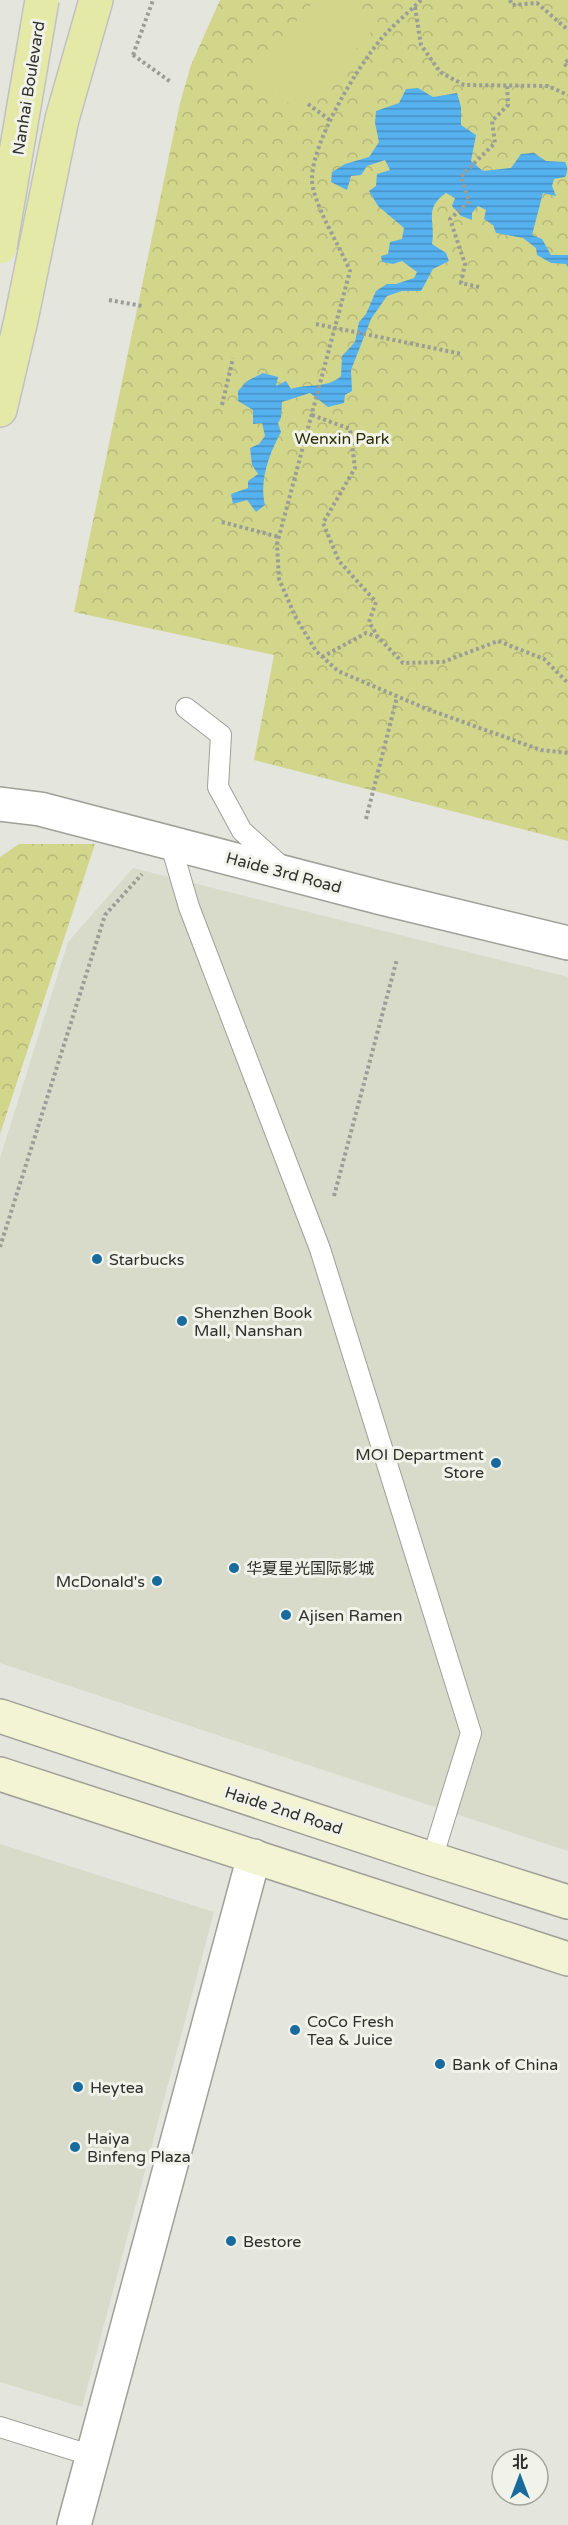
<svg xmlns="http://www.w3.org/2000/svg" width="568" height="2525" font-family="'Varela Round','Noto Sans SC',sans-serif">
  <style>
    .built { fill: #d8daca }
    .forest { fill: url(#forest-crowns) }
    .pitch { fill: #d2d68b }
    .water { fill: url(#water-rules) }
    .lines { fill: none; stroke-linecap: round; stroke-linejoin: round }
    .lane-casing { stroke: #9fa098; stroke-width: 22 }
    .street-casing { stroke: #9fa098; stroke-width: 36 }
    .secondary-casing { stroke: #9fa098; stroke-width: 36 }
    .primary-casing { stroke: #c1c1c0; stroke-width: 36 }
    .path { stroke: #9c9d96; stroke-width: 4; stroke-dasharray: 3 3; stroke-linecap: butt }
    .lane { stroke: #fff; stroke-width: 20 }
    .street { stroke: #fff; stroke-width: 33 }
    .secondary { stroke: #f2f4d3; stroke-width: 33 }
    .primary { stroke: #e5e9a7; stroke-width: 33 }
    .primary-bridge-casing { stroke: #c1c1c0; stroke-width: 36; stroke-linecap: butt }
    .path-bridge { stroke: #9c9d96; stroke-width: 4; stroke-dasharray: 3 3; stroke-linecap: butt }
    .primary-bridge { stroke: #e5e9a7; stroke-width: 33 }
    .poi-dot { fill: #186b9c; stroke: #f1f2e9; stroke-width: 2 }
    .labels { text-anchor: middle; stroke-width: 6; stroke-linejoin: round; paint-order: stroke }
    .street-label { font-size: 16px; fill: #2f2f2c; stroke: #f1f2e9 }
    .park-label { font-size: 16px; fill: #2d2f02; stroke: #f1f2e9 }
    .poi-label { font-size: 16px; fill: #2f2f2c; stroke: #f1f2e9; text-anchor: start }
  </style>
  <defs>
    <pattern id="forest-crowns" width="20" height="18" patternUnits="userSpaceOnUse" patternTransform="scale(1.5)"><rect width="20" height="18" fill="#d2d68b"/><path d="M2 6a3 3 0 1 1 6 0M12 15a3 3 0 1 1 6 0" fill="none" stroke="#b5b878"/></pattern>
    <pattern id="water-rules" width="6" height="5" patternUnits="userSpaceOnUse" patternTransform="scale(1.5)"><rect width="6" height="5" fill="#56b1ef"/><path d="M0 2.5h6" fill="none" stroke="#4890c2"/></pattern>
  </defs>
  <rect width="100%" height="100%" fill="#e4e5dc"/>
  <!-- built -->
  <path class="built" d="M133,868L568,977V1851L0,1663V1158L68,942Z
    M0,1844L214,1912L82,2407L0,2382Z"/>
  <!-- forest -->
  <path class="forest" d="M220,0H568V841L254,760L274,655L74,612L180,103L191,65Z
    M19,844H95L0,1134V857Z"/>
  <!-- pitch -->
  <path class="pitch" d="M315,0H353L379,23L300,113L252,72Z"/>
  <!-- water -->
  <path class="water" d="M418,88L433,97L457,93L461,107V125L476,135L471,161L483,171L511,168L521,154L534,153L546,161L565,162C568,167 568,172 565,177L554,179L552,186L556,196L543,193L532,235L542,239L551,255H568V267L566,264L551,263L537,255L536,248L523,238L496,233L493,225L484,219L486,210L478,206L472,213V220L461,216L452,206L455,198L446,193C423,209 436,221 432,244L446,253L449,261L433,269L421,291H402L387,296L371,319L351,370L352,391L345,395L344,403L328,407L310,393L282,402L281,418L278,423L281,432C269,454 259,481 265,505L256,512L247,500L233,504L231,494L248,488V481L258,474L252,465L250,448L259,444L265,436L262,423L253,424V410L238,401V391L247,381L263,373L278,377L276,386L286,381L291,389C309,383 327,389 341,376L342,356L355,342L359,322L366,314L376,291L387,284H396L414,278L417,272L402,261L393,264L382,262L381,256L388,254L390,242L402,239L404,228L378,206L369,191L376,186L377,174L390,170L385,160L367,166L361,175L351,176L347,190L331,182L332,172L345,164L369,157L379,142L375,123L376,111L399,103L406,89Z"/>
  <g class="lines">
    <!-- lane casing -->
    <g class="lane-casing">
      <path id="lane" d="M186,708L221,735L218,787L242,831L282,867
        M170,842L189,907L320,1249L471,1733L432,1859
        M0,2427L93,2456"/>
    </g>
    <!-- street casing -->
    <g class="street-casing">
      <path id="street" d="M0,804L40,809L382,898L568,943
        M74,2525L254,1856"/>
    </g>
    <!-- secondary casing -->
    <g class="secondary-casing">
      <path id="secondary" d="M0,1716L432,1859L568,1902
        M0,1774L568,1959"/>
    </g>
    <!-- primary casing -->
    <g class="primary-casing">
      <path id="primary" d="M0,410L21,320L62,119L96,0"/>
    </g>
    <!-- path -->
    <path class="path" d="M421,0C408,13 393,25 381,39C357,68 313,140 312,178C311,201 341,248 350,271L277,544L279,579L296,618L316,651L338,671L427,709L541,750L568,753
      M510,0L512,5L537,3L568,30
      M415,7L421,45L440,72L464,85L548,86L568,95
      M133,55L172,83
      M568,60L564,64L568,67
      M308,104L331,121
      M479,287L461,283L465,264L450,219L469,202L461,176L495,143L492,121L508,105L507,84
      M109,300L142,306
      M316,324L462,354
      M222,405L233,358
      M312,415L350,429L355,468L323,523L339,561L376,602L369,622L378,637L403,663L443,662L498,641L544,659L568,683
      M222,522L279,537
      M322,657L366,633L378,637
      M366,819L397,697
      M334,1196L397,959
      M0,1247L105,915L142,874"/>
    <!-- lane -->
    <use href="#lane" class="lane"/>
    <!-- street -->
    <use href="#street" class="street"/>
    <!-- secondary -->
    <use href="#secondary" class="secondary"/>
    <!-- primary -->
    <use href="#primary" class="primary"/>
    <!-- primary-bridge casing -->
    <g class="primary-bridge-casing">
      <path id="primary-bridge" d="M0,247L42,0"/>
    </g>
    <!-- path-bridge -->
    <path class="path-bridge" d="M133,55L153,0"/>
    <!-- primary-bridge -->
    <use href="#primary-bridge" class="primary-bridge"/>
  </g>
  <!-- markers -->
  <g class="poi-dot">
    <circle cx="97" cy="1259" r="6"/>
    <circle cx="182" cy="1321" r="6"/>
    <circle cx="496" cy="1463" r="6"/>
    <circle cx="234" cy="1568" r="6"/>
    <circle cx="157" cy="1581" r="6"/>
    <circle cx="286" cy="1615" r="6"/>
    <circle cx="295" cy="2030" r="6"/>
    <circle cx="440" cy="2064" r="6"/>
    <circle cx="78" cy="2087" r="6"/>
    <circle cx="75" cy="2147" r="6"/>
    <circle cx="231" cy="2241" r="6"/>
  </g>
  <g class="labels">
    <!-- street labels -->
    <g class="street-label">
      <text transform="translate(28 88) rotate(-81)" y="6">Nanhai Boulevard</text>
      <text transform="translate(284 872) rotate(15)" y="6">Haide 3rd Road</text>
      <text transform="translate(284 1810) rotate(18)" y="6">Haide 2nd Road</text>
    </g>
    <!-- park labels -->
    <g class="park-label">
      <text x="342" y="444">Wenxin Park</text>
    </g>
    <!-- poi labels -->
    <g class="poi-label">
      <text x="109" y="1265">Starbucks</text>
      <text x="194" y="1318">Shenzhen Book<tspan x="194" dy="18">Mall, Nanshan</tspan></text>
      <text x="484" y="1460" text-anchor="end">MOI Department<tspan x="484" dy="18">Store</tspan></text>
      <text x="246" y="1574">华夏星光国际影城</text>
      <text x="145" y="1587" text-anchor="end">McDonald's</text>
      <text x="298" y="1621">Ajisen Ramen</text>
      <text x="307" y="2027">CoCo Fresh<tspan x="307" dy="18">Tea &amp; Juice</tspan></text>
      <text x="452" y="2070">Bank of China</text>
      <text x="90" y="2093">Heytea</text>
      <text x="87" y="2144">Haiya<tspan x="87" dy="18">Binfeng Plaza</tspan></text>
      <text x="243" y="2247">Bestore</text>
    </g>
  </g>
  <!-- north arrow -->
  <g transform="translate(520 2477)"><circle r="28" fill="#f1f2e9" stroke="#a3a49d" stroke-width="1.5"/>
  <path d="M0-4.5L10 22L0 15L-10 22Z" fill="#186b9c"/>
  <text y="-9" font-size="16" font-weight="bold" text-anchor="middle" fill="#2f2f2c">北</text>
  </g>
</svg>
